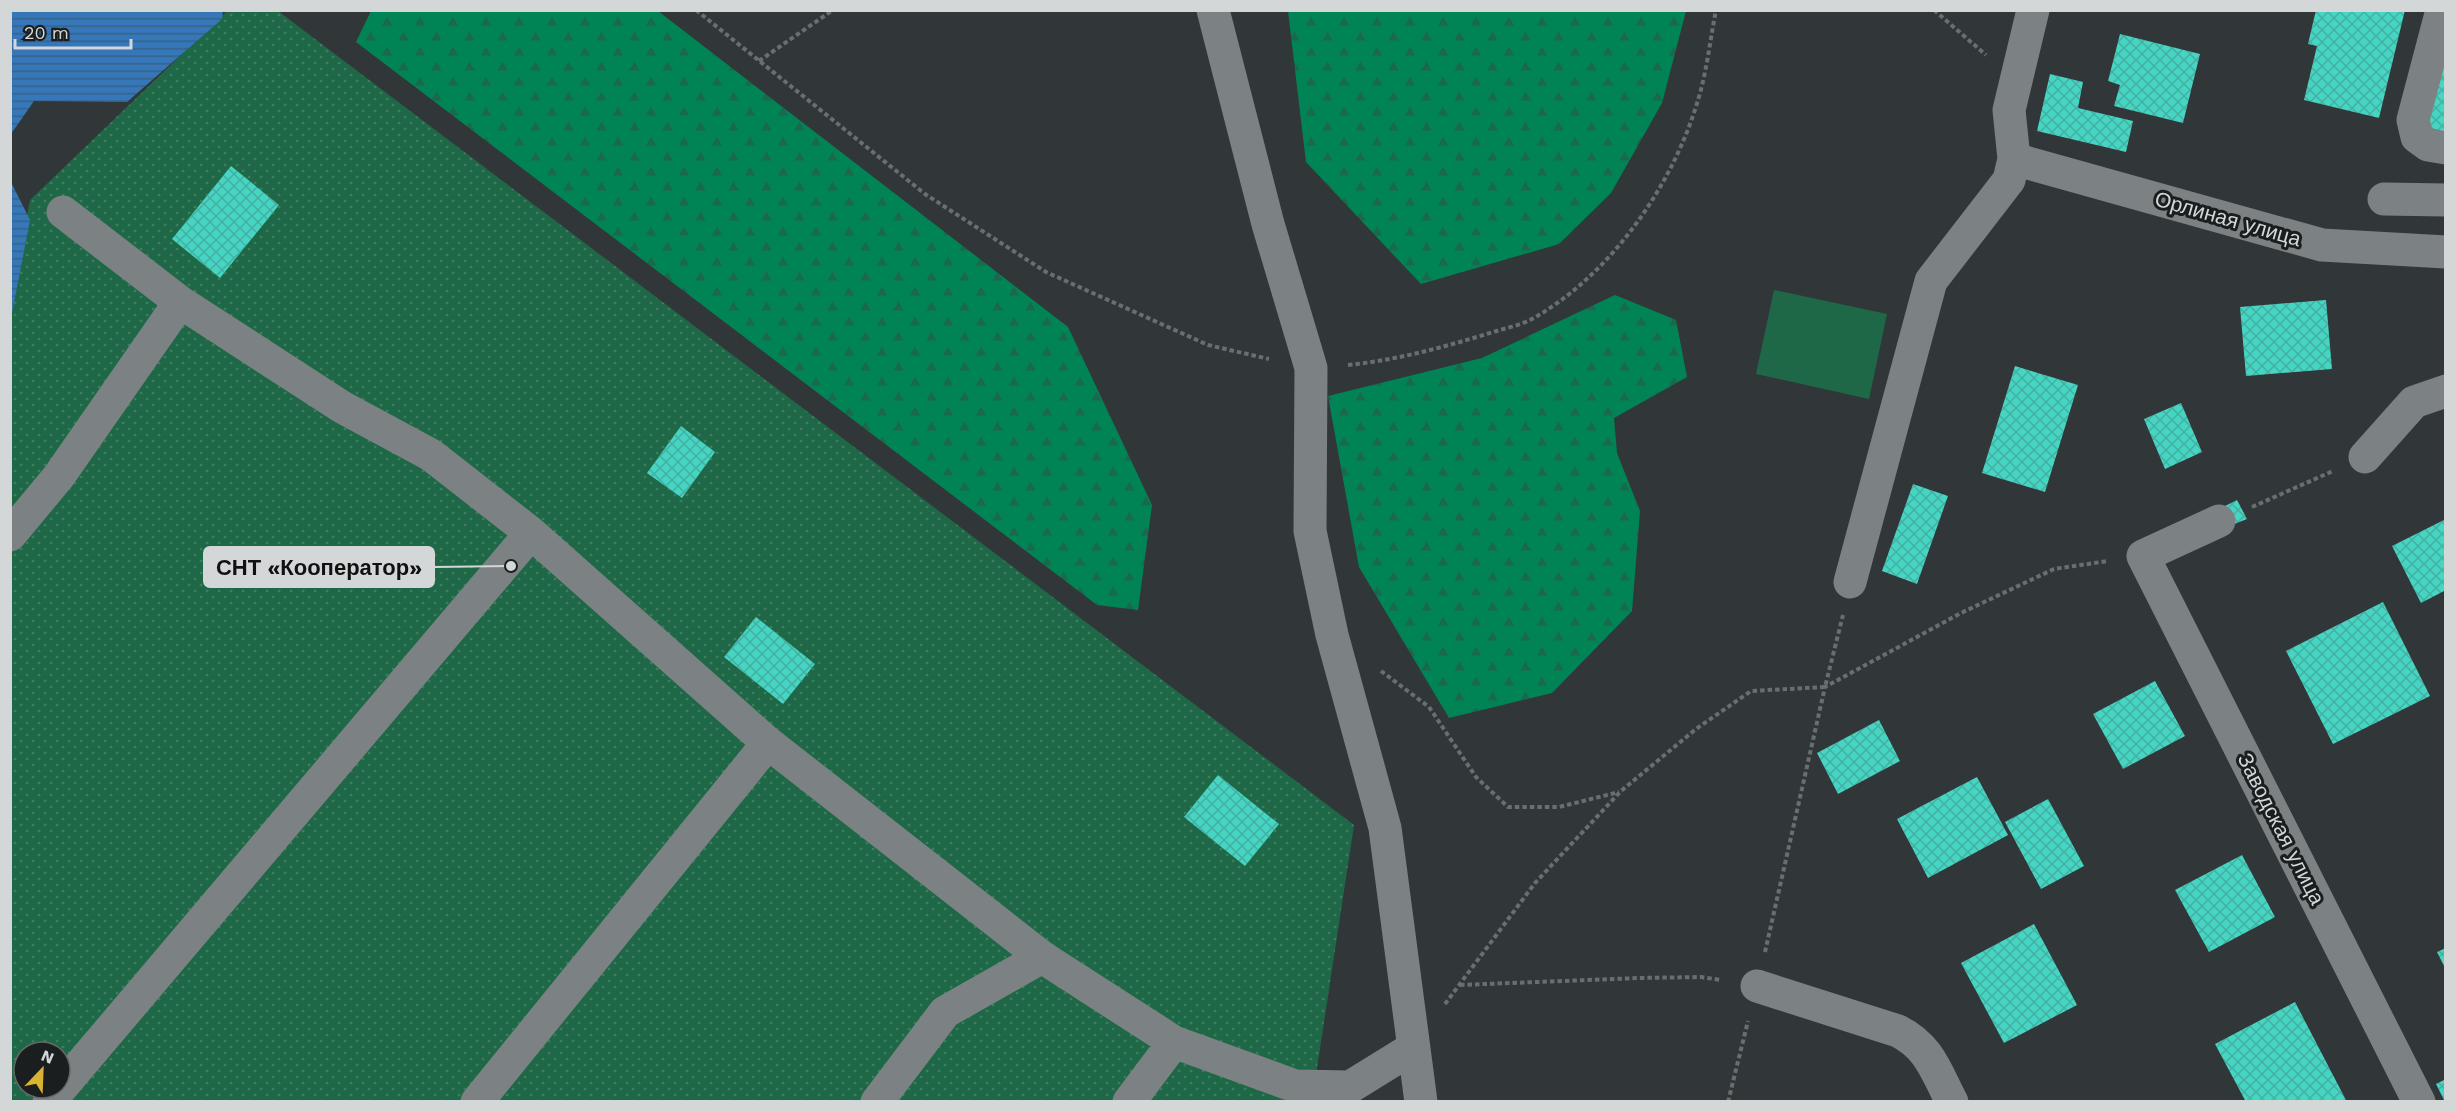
<svg xmlns="http://www.w3.org/2000/svg" width="2456" height="1112" font-family="'Work Sans',sans-serif">
  <style>
    .green { fill: url(#green-dots); fill-rule: evenodd }
    .forest { fill: url(#forest-firs) }
    .pitch { fill: #1f6847 }
    .water { fill: url(#water-rules) }
    .building { fill: url(#building-cross-hatch) }
    .lines { fill: none; stroke-linecap: round; stroke-linejoin: round }
    .path { stroke: #696e6f; stroke-width: 4; stroke-dasharray: 4.5 3; stroke-linecap: butt }
    .minor { stroke: #7c8283; stroke-width: 33 }
    .labels { text-anchor: middle; stroke-width: 6; stroke-linejoin: round; paint-order: stroke }
    .street-label { font-size: 21px; fill: #d4d7d8; stroke: #1b1e1e }
    .leader { fill: none; stroke: #d4d7d8; stroke-width: 2 }
    .callout-dot { fill: #d4d7d8; stroke: #1b1e1e; stroke-width: 2 }
    .callout { fill: #d4d7d8; stroke: #d4d7d8; stroke-width: 2 }
    .callout-label { font-size: 22px; text-anchor: middle; font-weight: bold; fill: #111 }
  </style>
  <defs>
    <pattern id="green-dots" width="8" height="8" patternUnits="userSpaceOnUse" patternTransform="scale(1.5)"><rect width="8" height="8" fill="#1f6847"/><path d="M2 2h.1M6 6h.1" fill="none" stroke="#3f7d61" stroke-width="1.8" stroke-linecap="round"/></pattern>
    <pattern id="forest-firs" width="22" height="20" patternUnits="userSpaceOnUse" patternTransform="scale(1.5)"><rect width="22" height="20" fill="#008455"/><path d="M5 1l3.5 6h-7zM16 11l3.5 6h-7z" fill="#1a694d"/></pattern>
    <pattern id="water-rules" width="6" height="5" patternUnits="userSpaceOnUse" patternTransform="scale(1.5)"><rect width="6" height="5" fill="#3577b9"/><path d="M0 2.5h6" fill="none" stroke="#396189"/></pattern>
    <pattern id="building-cross-hatch" width="8" height="8" patternUnits="userSpaceOnUse" patternTransform="scale(1.5)"><rect width="8" height="8" fill="#46d5c2"/><path d="M0 0l8 8M0 8l8-8" fill="none" stroke="#44b0a2"/></pattern>
  </defs>
  <rect width="100%" height="100%" fill="#313738"/>
  <!-- green -->
  <path class="green" d="M227,11H278L1354,825L1312,1101L11,1102L10,306L30,200ZM24,1052H60V1088H24Z"/>
  <!-- forest -->
  <path class="forest" d="M371,11H658L1068,327L1152,505L1138,610L1097,605L356,42Z
    M1288,11V10L1686,11L1662,103L1611,193L1559,244L1421,284L1306,162Z
    M1615,295L1676,320L1687,377L1614,418L1617,453L1640,511L1632,611L1552,693L1449,718L1359,567L1328,396L1482,358Z"/>
  <!-- pitch -->
  <path class="pitch" d="M1774,290L1887,314L1869,399L1756,374Z"/>
  <!-- water -->
  <path class="water" d="M11,10H223V11L222,19L127,102L34,101L11,134Z
    M11,182L30,220L11,318Z"/>
  <!-- building -->
  <path class="building" d="M2316,10H2405L2379,118L2304,100L2317,46L2308,44Z
    M2120,34L2200,54L2183,123L2114,106L2120,85L2108,81Z
    M2446,42V132L2425,127Z
    M2050,74L2083,82L2078,108L2133,121L2126,152L2037,131Z
    M231,166L279,205L220,278L172,239Z
    M2326,300L2332,369L2246,376L2240,307Z
    M2015,366L2078,385L2045,492L1982,473Z
    M2181,403L2202,452L2165,469L2144,419Z
    M681,426L715,452L682,498L647,473Z
    M1913,484L1948,496L1917,584L1882,571Z
    M2237,500L2247,519L2232,525L2223,507Z
    M2446,519V590L2421,603L2392,546Z
    M2383,602L2430,696L2333,744L2286,651Z
    M756,617L815,664L783,704L724,657Z
    M2155,681L2185,736L2123,769L2093,714Z
    M1879,720L1900,761L1838,794L1817,753Z
    M1218,775L1279,824L1245,866L1184,817Z
    M1977,777L2008,835L1928,878L1897,819Z
    M2048,799L2084,866L2041,889L2005,822Z
    M2242,855L2275,917L2209,952L2175,890Z
    M2034,924L2077,1005L2004,1043L1961,963Z
    M2446,948V970L2437,952Z
    M2295,1002L2347,1102H2246L2215,1044Z
    M2446,1079V1102H2445L2436,1084Z"/>
  <g class="lines">
    <!-- path -->
    <path class="path" d="M696,10L925,194L1046,272L1208,345L1269,359
      M1934,10L1986,55
      M759,61L833,10
      M1348,365C1397,360 1445,347 1493,332C1506,328 1521,325 1532,319C1611,275 1673,185 1698,100C1707,71 1710,40 1716,10
      M2252,507L2333,471
      M1381,671L1429,707L1476,777L1508,807H1559L1619,792
      M1765,952L1825,687L1961,613L2054,569L2108,561
      M1460,985L1639,978L1701,977L1721,980
      M1445,1004L1535,883L1621,791L1696,729L1751,691L1825,687L1843,615
      M1728,1102L1748,1021"/>
    <!-- minor -->
    <path class="minor" d="M1213,10L1268,224L1311,368L1310,531L1332,635L1385,828L1421,1102
      M2442,10L2413,120L2417,137L2428,145L2446,148
      M2014,159L2322,245L2446,252
      M2384,199L2446,200
      M63,212L180,302L342,407L431,455L531,533L768,743L1042,957L1174,1042L1295,1086L1350,1087L1413,1048
      M2365,457L2414,402L2446,391
      M2219,521L2143,556L2419,1102
      M10,535L59,476L180,302
      M1850,582L1931,281L2009,180L2014,159L2009,110L2033,10
      M1757,986L1898,1031C1930,1047 1936,1072 1952,1102
      M49,1102L531,533
      M477,1102L768,743
      M877,1102L945,1012L1042,957
      M1129,1102L1174,1042"/>
  </g>
  <g class="labels">
    <!-- street labels -->
    <g class="street-label">
      <text transform="translate(2228 219) rotate(16)" y="7">Орлиная улица</text>
      <text transform="translate(2281 829) rotate(63)" y="7">Заводская улица</text>
    </g>
  </g>
  <!-- callouts -->
  <path class="leader" d="M511 566L434 567"/>
  <circle class="callout-dot" cx="511" cy="566" r="6"/>
  <rect class="callout" x="204" y="547" width="230" height="40" rx="6"/>
  <g class="callout-label">
    <text x="319" y="575">СНТ «Кооператор»</text>
  </g>
  <!-- border -->
  <rect width="2456" height="1112" fill="none" stroke="#d4d7d8" stroke-width="24"/>
  <!-- north arrow -->
  <g transform="translate(42 1070) rotate(23)"><circle r="28" fill="#1b1e1e" stroke="#656868" stroke-width="1.5"/>
  <path d="M0-4.5L10 22L0 15L-10 22Z" fill="#d9b334"/>
  <text y="-9" font-size="16" font-weight="bold" text-anchor="middle" fill="#d4d7d8">N</text>
  </g>
  <!-- scale -->
  <path d="M15 39v9h116v-9" fill="none" stroke="#d4d7d8" stroke-width="3"/>
  <text x="24" y="39" font-size="18" fill="#d4d7d8" stroke="#1b1e1e" stroke-width="4.5" paint-order="stroke">20 m</text>
</svg>
